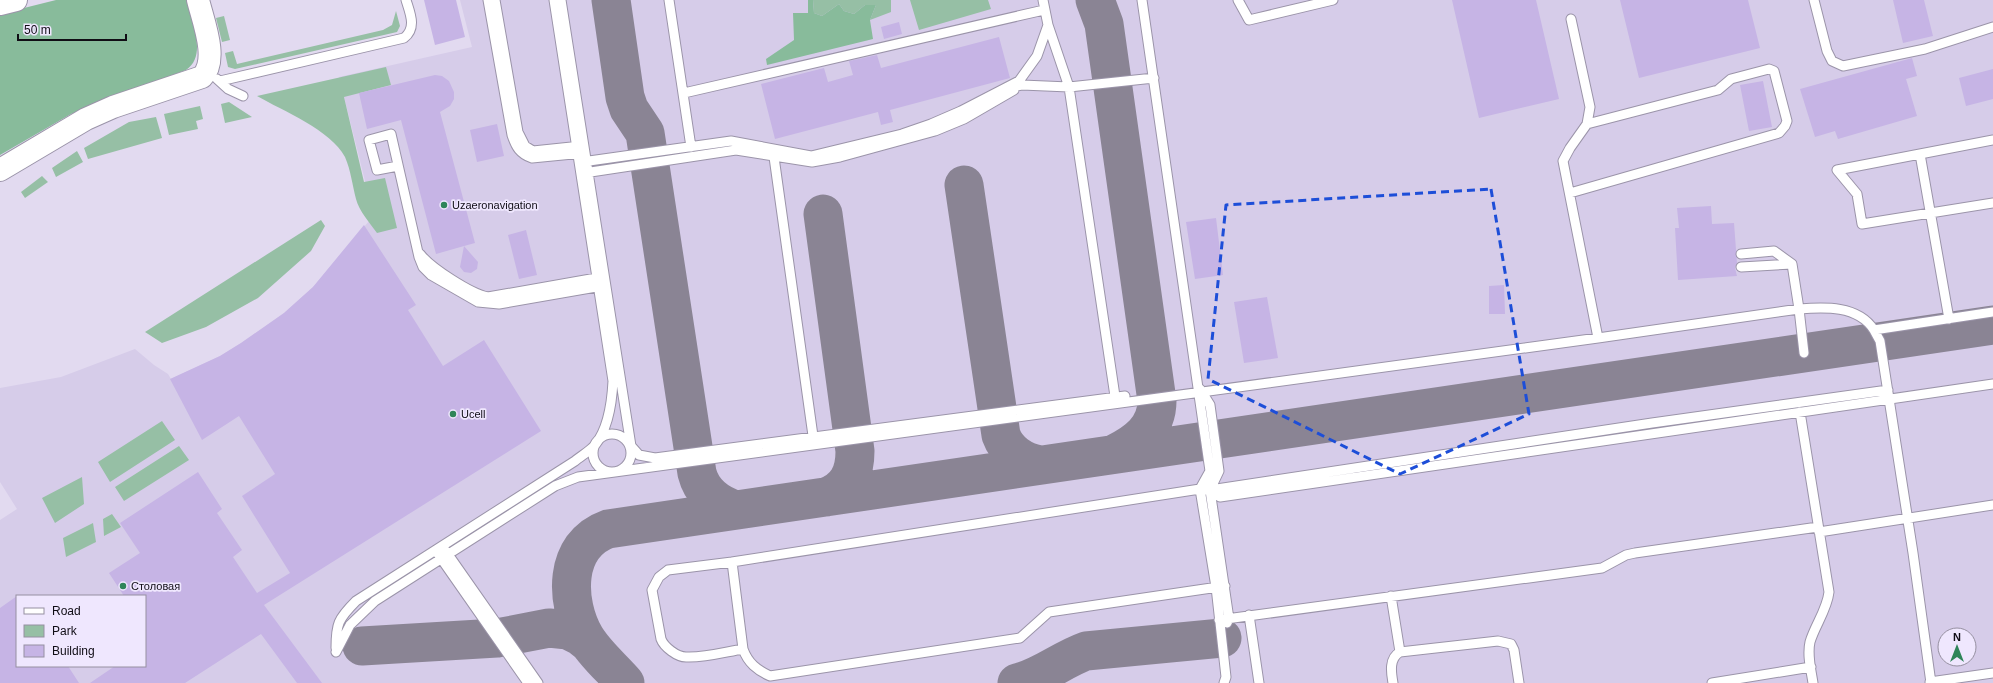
<svg xmlns="http://www.w3.org/2000/svg" width="1993" height="683" font-family="Arial,sans-serif">
  <style>
    .built { fill: #d6cce9; fill-rule: evenodd }
    .green { fill: #96bfa5 }
    .forest { fill: #88bb9b }
    .lines { fill: none; stroke-linecap: round; stroke-linejoin: round }
    .taxiway { stroke: #8a8494; stroke-width: 39 }
    .building { fill: #c6b4e5 }
    .service-casing { stroke: #9b94a9; stroke-width: 11 }
    .secondary-casing { stroke: #9b94a9; stroke-width: 24 }
    .service { stroke: #fff; stroke-width: 9 }
    .secondary { stroke: #fff; stroke-width: 22 }
    .marked { fill: none; stroke: #1d4ed8; stroke-width: 3; stroke-dasharray: 8 5; stroke-linejoin: round }
    .poi-dot { fill: #2f8559; stroke: #efe7fe; stroke-width: 1.5 }
    .labels { text-anchor: middle; stroke-width: 3.5; stroke-linejoin: round; paint-order: stroke }
    .poi-label { font-size: 11px; fill: #100d15; stroke: #efe7fe; text-anchor: start }
  </style>
  <rect width="100%" height="100%" fill="#e2daf0"/>
  <!-- built -->
  <path class="built" d="M460,0H1993V683H0V520L17,509L0,482V388L61,377L135,349L154,365L168,374L171,379L220,356L241,343L284,313L313,287L369,221L378,233L339,77L472,47ZM17,596H145V666H17ZM1945,635H1969V659H1945Z"/>
  <!-- green -->
  <path class="green" d="M813,0H891V12L870,20L876,5H865L854,14L844,11L839,4L822,16L814,13Z
    M910,0H988L991,9L919,30Z
    M396,11L400,26L397,32L235,69L228,67L225,53L233,51L237,64L383,30L392,25Z
    M224,16L230,40L222,42L216,18Z
    M386,67L391,85L344,97L364,182L385,178L397,228L377,233C370,223 359,211 356,199C352,184 351,171 345,157C331,130 283,111 257,96Z
    M229,102L252,117L225,123L221,104Z
    M200,106L203,119L196,121L198,129L169,135L164,114Z
    M156,117L162,138L88,159L84,148L129,122Z
    M77,151L83,162L56,177L52,168Z
    M42,176L48,182L25,198L21,192Z
    M321,220L325,226L311,251L258,298L206,327L162,343L145,332Z
    M162,421L175,440L110,482L98,462Z
    M179,446L189,460L124,501L115,487Z
    M82,477L84,504L55,523L42,498Z
    M112,514L121,527L104,536L103,519Z
    M93,523L96,542L66,557L63,538Z"/>
  <!-- forest -->
  <path class="forest" d="M56,0H187C191,21 208,55 186,70L71,114L0,155V14Z
    M808,0H813L814,13L822,16L839,4L844,11L854,14L865,5H876L870,20L873,39L767,65L766,59L794,40L793,13H808Z"/>
  <g class="lines">
    <!-- taxiway -->
    <path class="taxiway" d="M611,0L625,97L629,109L645,133L697,473C702,493 717,504 736,510
      M1095,0L1104,24L1157,401C1157,428 1137,443 1114,454
      M964,185L1001,435C1007,452 1023,462 1040,465
      M823,214L855,451C855,474 847,489 826,497
      M362,646L497,638L549,628L568,630L580,636L590,644
      M625,683C612,668 595,654 585,637C565,602 563,545 608,529L1993,325
      M1017,683C1042,677 1061,660 1086,651L1222,638"/>
  </g>
  <!-- building -->
  <path class="building" d="M424,0H456L465,37L435,45Z
    M1452,0H1536L1559,99L1479,118Z
    M1620,0H1748L1760,48L1639,78Z
    M1893,0H1924L1933,36L1903,43Z
    M899,22L902,34L884,39L881,27Z
    M999,37L1010,78L890,110L893,122L881,125L878,112L775,139L761,84L824,68L828,82L853,75L849,61L877,55L881,68Z
    M1912,58L1917,76L1906,79L1917,116L1838,139L1835,131L1815,137L1800,89Z
    M1993,69V99L1966,106L1959,78Z
    M435,75L442,76L449,81L454,92V99L450,106L440,112L475,243L464,246L478,262L477,269L471,273L464,272L460,267L464,246L436,254L401,120L367,129L359,93Z
    M1763,81L1772,127L1749,131L1740,85Z
    M497,124L504,156L477,162L470,130Z
    M1711,206L1712,224L1734,223L1737,263L1735,268L1737,276L1678,280L1675,228H1679L1677,208Z
    M1216,218L1223,275L1195,279L1186,222Z
    M364,225L416,305L408,310L443,366L484,340L541,431L264,605L322,683H297L261,634L185,683H90L115,666H145V596H124L109,573L140,553L120,523L198,472L222,509L217,513L242,550L233,557L257,593L290,573L242,496L275,474L239,416L202,440L170,379L220,356L241,343L284,313L313,287Z
    M526,230L537,275L519,279L508,235Z
    M1504,285L1505,314H1489V286Z
    M1267,297L1278,358L1244,363L1234,302Z
    M17,596V666H68L79,683H0V608Z"/>
  <g class="lines">
    <!-- service casing -->
    <g class="service-casing">
      <path id="service" d="M488,0L512,135C516,147 520,154 532,158L583,153
        M495,0L518,132L525,146L533,151L581,146
        M561,0L631,446L639,455L655,458L1125,396
        M669,0L691,147
        M1043,0L1048,25L1069,87L1116,403
        M1142,0L1210,471L1200,489L1216,587L1226,677L1224,683
        M1238,0L1249,20L1333,0
        M1814,0L1827,51L1832,61L1843,66L1925,49L1993,27
        M1571,19L1590,107L1587,124L1570,148L1563,161L1598,338
        M217,79L228,89L243,96
        M220,81L404,38C417,28 410,13 406,0
        M1012,87L1022,85L1069,87L1154,78
        M684,93L1044,10
        M773,150L814,443
        M582,162L731,141L811,156L902,134L931,124L961,111L1019,81L1037,56L1048,25
        M398,166L377,170L369,140L391,134L419,257L423,267L431,275L478,302L499,304L602,286
        M1837,170L1857,194L1862,224L1993,203
        M1837,170L1920,154
        M584,173L736,150L812,162L840,157L935,131L964,119L1014,90
        M1570,193L1779,133L1785,126L1787,121L1774,71L1769,69L1731,79L1718,90L1587,124
        M420,254C431,268 471,294 488,297L602,277
        M1741,254L1774,251L1792,264L1799,309L1804,353
        M1741,267L1792,264
        M1949,319L1920,154L1993,140
        M1874,330L1880,341L1913,553L1931,683
        M1200,389L1210,405L1219,471L1210,490L1229,619L1227,623
        M1800,412L1829,592C1827,610 1815,625 1810,642C1807,655 1811,670 1813,683
        M593 453a19 19 0 1 1 38 0a19 19 0 1 1-38 0Z
        M1210,490L1220,497L1993,384
        M1819,532L1993,505
        M445,550L538,683
        M438,554L528,683
        M732,562L668,570L659,577L652,590L661,639C664,647 677,657 686,657C704,658 725,652 743,649
        M1225,586L1049,612L1020,638L770,676C757,670 748,663 743,649L732,562L1200,489L1210,490L1652,423L1888,390
        M1391,596L1400,652
        M1249,615L1259,683
        M1219,620L1602,568L1626,555L1635,553L1818,527
        M336,648C336,624 338,619 356,601L575,461C581,456 590,451 595,445C608,429 612,401 613,381L554,0
        M336,652L350,625L375,601L555,486L578,477L1598,338L1799,309C1824,307 1858,305 1874,330L1993,312
        M1930,682L1993,673
        M1393,683C1391,672 1389,658 1400,652L1498,641L1511,644L1514,650L1519,683
        M1712,683L1811,667"/>
    </g>
    <!-- secondary casing -->
    <g class="secondary-casing">
      <path id="secondary" d="M0,4L16,0
        M0,170L86,119L113,107L202,77C219,60 203,21 198,0"/>
    </g>
    <!-- service -->
    <use href="#service" class="service"/>
    <!-- secondary -->
    <use href="#secondary" class="secondary"/>
  </g>
  <!-- marked area -->
  <path class="marked" d="M1491,189L1529,414L1400,474L1208,379L1226,205Z"/>
  <!-- markers -->
  <g class="poi-dot">
    <circle cx="444" cy="205" r="4"/>
    <circle cx="453" cy="414" r="4"/>
    <circle cx="123" cy="586" r="4"/>
  </g>
  <g class="labels">
    <!-- poi labels -->
    <g class="poi-label">
      <text x="452" y="209">Uzaeronavigation</text>
      <text x="461" y="418">Ucell</text>
      <text x="131" y="590">Столовая</text>
    </g>
  </g>
  <!-- legend -->
  <rect x="16" y="595" width="130" height="72" fill="#efe7fe" stroke="#9690a1"/>
  <rect x="24" y="608" width="20" height="6" fill="#ffffff" stroke="#9690a1"/>
  <text x="52" y="615" font-size="12" fill="#100d15">Road</text>
  <rect x="24" y="625" width="20" height="12" fill="#96bfa5" stroke="#9690a1"/>
  <text x="52" y="635" font-size="12" fill="#100d15">Park</text>
  <rect x="24" y="645" width="20" height="12" fill="#c6b4e5" stroke="#9690a1"/>
  <text x="52" y="655" font-size="12" fill="#100d15">Building</text>
  <!-- north arrow -->
  <g transform="translate(1957 647)"><circle r="19" fill="#efe7fe" stroke="#9690a1"/>
  <path d="M0-3L7 15L0 10L-7 15Z" fill="#2f8559"/>
  <text y="-6" font-size="11" font-weight="bold" text-anchor="middle" fill="#100d15">N</text>
  </g>
  <!-- scale -->
  <path d="M18 34v6h108v-6" fill="none" stroke="#100d15" stroke-width="2"/>
  <text x="24" y="34" font-size="12" fill="#100d15" stroke="#efe7fe" stroke-width="3" paint-order="stroke">50 m</text>
</svg>
